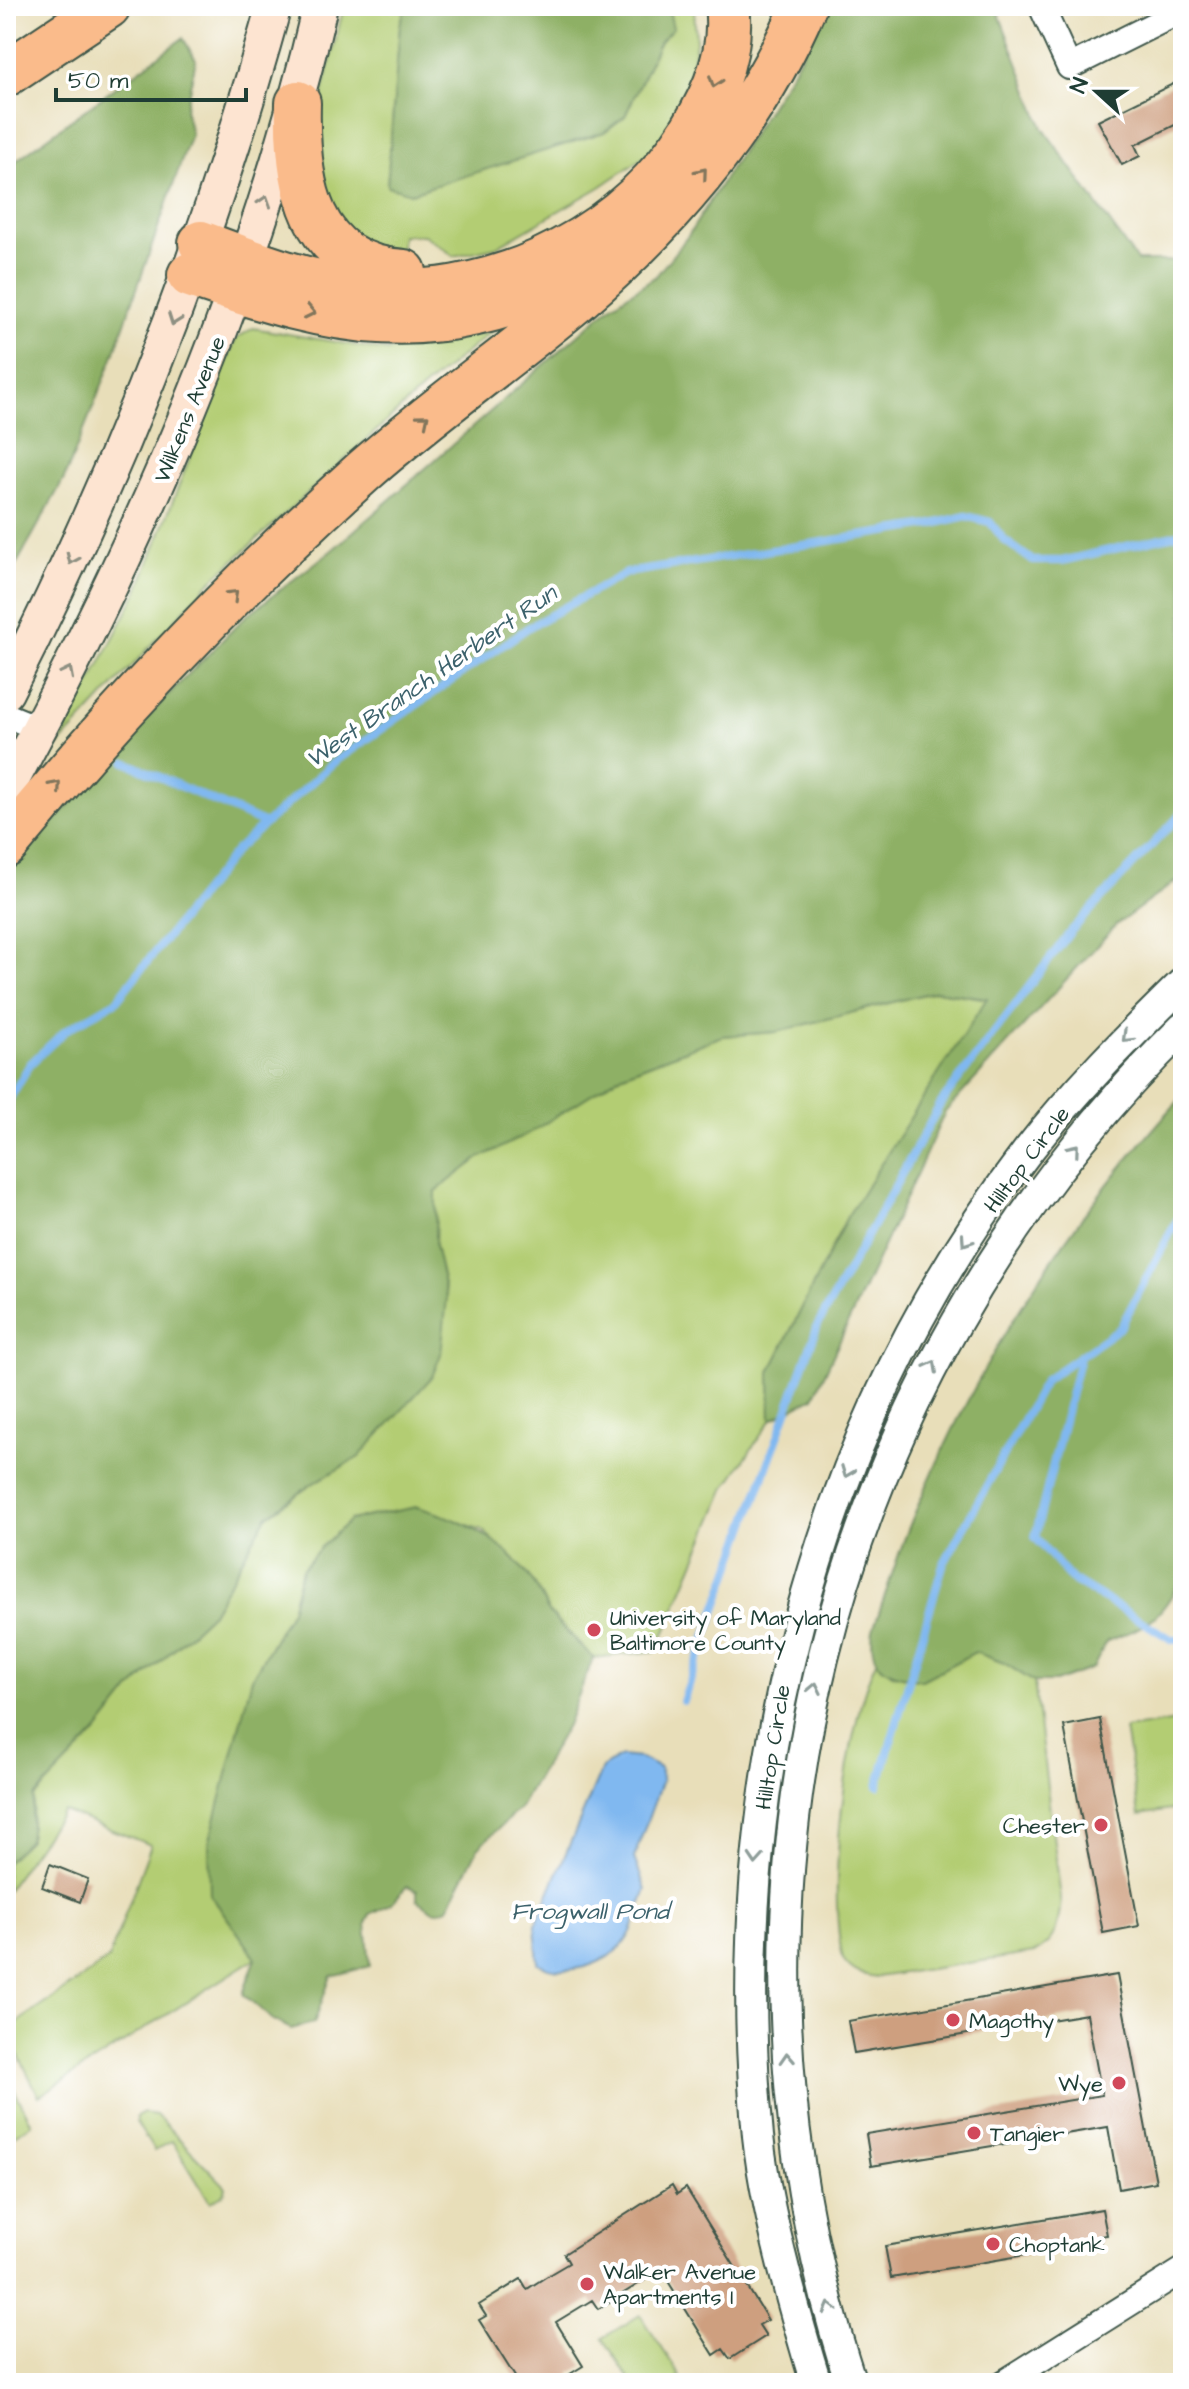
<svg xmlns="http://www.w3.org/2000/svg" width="1189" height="2389" font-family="'Architects Daughter',sans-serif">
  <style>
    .green { fill: #b3cd73; stroke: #698554; stroke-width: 2 }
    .forest { fill: #8eb065; stroke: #56764c; stroke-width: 2 }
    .water { fill: #80b8f0; stroke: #507a92; stroke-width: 2 }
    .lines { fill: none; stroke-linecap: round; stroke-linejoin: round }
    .stream { stroke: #80b8f0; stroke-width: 8 }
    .building { fill: #ce9f7f }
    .minor-casing { stroke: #3d5548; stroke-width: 28 }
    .tertiary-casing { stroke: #3d5548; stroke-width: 34 }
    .secondary-casing { stroke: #3d5548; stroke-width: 38 }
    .motorway-casing { stroke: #3d5548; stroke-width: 48 }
    .minor { stroke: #fff; stroke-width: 24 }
    .tertiary { stroke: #fff; stroke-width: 30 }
    .secondary { stroke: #fde4d1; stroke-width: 34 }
    .motorway { stroke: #fabb8b; stroke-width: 44 }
    .oneway { stroke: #82765b }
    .oneway2 { stroke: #8e9082 }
    .oneway3 { stroke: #8f9e9a }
    .poi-dot { fill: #d1495b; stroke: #fff; stroke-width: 3 }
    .labels { text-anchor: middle; stroke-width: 8; stroke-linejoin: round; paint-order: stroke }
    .street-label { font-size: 22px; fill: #1f3d34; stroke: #fff }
    .poi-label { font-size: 22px; fill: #1f3d34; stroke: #fff; text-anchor: start }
    .water-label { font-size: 24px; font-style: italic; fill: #3c626c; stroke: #fff }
  </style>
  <rect width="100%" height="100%" fill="#fff"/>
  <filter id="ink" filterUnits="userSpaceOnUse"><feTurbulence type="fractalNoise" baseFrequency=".0125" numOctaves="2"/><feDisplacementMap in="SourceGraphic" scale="16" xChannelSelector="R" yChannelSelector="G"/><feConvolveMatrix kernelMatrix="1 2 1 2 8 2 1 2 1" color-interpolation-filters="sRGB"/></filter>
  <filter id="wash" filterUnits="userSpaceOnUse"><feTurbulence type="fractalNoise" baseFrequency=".006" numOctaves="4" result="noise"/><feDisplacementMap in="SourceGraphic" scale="32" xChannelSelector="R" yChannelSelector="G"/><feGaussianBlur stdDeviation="1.8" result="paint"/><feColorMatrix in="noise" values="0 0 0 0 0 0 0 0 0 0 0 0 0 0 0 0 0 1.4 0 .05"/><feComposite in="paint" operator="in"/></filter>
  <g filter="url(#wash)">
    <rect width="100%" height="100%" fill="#e8deb9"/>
    <!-- green -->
    <path class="green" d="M344,6H406L400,25L387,185L411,193L604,132L625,116L660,41L672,28L668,6H694L696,42L684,106L663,144L600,187L496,247L454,256L424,235H402L399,263L349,241L317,191L311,142Z
      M253,328L388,351L491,332L422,389L208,584L58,746L139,588L236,339Z
      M936,991L988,999L847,1217L770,1372L771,1420L726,1487L657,1651L593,1658L549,1612L533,1581L510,1555L482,1530L417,1507L350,1520L302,1569L291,1610L252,1678L210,1894L256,1958L39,2096L6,2030L108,1960L151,1845L63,1811L6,1891V1862L29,1840L34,1797L96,1733L131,1689L212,1613L267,1516L312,1484L359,1457L447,1298L435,1246L436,1191L479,1158L528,1134L623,1074L722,1036L776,1032Z
      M975,1652L1004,1663L1034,1682L1061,1899C1059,1923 1057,1941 1034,1953L877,1977C861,1975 852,1972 843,1959C826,1890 846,1725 876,1661L892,1674L922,1680Z
      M1183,1720V1808L1139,1815L1125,1729Z
      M6,2074L32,2124L6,2140Z
      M144,2113L156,2115L226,2187L224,2194L210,2202L172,2141L154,2151L136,2122V2117Z
      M640,2315L681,2377L672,2383H632L603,2338Z"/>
    <!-- forest -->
    <path class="forest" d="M406,6H668L673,28L660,41L625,116L604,132L411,193L387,186L400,25Z
      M826,6H996L1043,128L1137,261H1183V876L1116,925L945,1112L814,1397L771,1420L770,1372L847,1217L987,998L936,991L776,1032L722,1036L623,1074L528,1134L479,1158L436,1191L435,1246L447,1298L441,1354L432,1377L359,1457L312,1484L267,1516L212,1613L131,1689L96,1733L34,1797L29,1840L6,1862V875L169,694L246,616L331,551L612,305L656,276L688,236L797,63Z
      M183,38L196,60L185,109L191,134L112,360L64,479L6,583V168Z
      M1183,1096V1575C1161,1617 1152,1625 1107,1641L1093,1668L1055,1682H1034L1004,1663L975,1652L922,1680C889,1674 867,1669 873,1630C887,1592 898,1552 914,1515C980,1358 1067,1221 1183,1096Z
      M417,1507C465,1520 501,1539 531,1579C539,1589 542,1602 549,1612C561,1629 579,1643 593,1658L567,1725L519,1809L478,1848L448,1908L436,1912L417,1900V1890L407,1886L391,1904L370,1914L366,1923L370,1966L331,1976L314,2023L291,2029L273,2020L243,1994L256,1958L210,1894L209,1843L252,1678L291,1610L302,1569L320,1548L350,1520Z"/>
    <!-- water -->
    <path class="water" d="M621,1756L640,1758L660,1768L662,1780L634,1858L646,1890C639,1906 635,1930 624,1943C605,1965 563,1979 538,1963L535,1926L602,1768Z"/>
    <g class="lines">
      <!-- stream -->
      <path class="stream" d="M126,762L265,824
        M6,1105L30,1064L66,1030L116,1001L237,849L333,763L529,627L626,573L929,525L966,516L990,522L1004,540L1033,561H1062L1183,533
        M1080,1356L1035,1537L1071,1579L1171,1639H1183
        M683,1701L818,1325L941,1103L1071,931L1183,812
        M878,1786L943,1565L1045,1380L1120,1328L1183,1209"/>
    </g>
    <g id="blocks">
      <!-- building -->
      <path class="building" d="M1183,79V121L1135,145L1140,156L1122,165L1098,121Z
        M1100,1719L1139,1926L1103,1933L1064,1726Z
        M50,1864L88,1879L80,1902L42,1887Z
        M1117,1975L1156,2182L1119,2189L1108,2127L871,2166L866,2134L1102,2095L1087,2014L854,2053L848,2021Z
        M672,2185L677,2194L686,2188L768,2320L759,2325L766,2336L730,2359L723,2349L714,2355L661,2270L598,2309L592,2300L556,2322L583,2366L570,2374L575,2383H519L479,2320L486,2316L479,2305L521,2279L527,2289L552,2273L569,2263L564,2254Z
        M1102,2209L1107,2235L1100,2236L1101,2242L891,2278L885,2246Z"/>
    </g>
  </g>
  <g filter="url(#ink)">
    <use href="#blocks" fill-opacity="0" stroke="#3d5548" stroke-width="2"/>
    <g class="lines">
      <!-- minor casing -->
      <g class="minor-casing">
        <path id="minor" d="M1041,6L1069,67L1183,10
          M6,715L40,729
          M1003,2383L1183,2270"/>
      </g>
      <!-- tertiary casing -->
      <g class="tertiary-casing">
        <path id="tertiary" d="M816,2383C794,2311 766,2211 758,2136C725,1788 813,1432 1027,1152C1074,1091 1128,1037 1183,983
          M851,2383C694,1902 823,1382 1183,1028"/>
      </g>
      <!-- secondary casing -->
      <g class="secondary-casing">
        <path id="secondary" d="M6,692C119,471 208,245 274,6
          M6,791C140,542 256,282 320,6"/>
      </g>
      <!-- motorway casing -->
      <g class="motorway-casing">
        <path id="motorway" d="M6,74L108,6
          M298,103C296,182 308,266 404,272
          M201,243C254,263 308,284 364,290C484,304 612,245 681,147C708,108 734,56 727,6
          M190,275C339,326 429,347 577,277
          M6,845C116,712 236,585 365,470C433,410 508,358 577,300C672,219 755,121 804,6"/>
      </g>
      <!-- minor -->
      <use href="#minor" class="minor"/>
      <!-- tertiary -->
      <use href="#tertiary" class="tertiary"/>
      <!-- secondary -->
      <use href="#secondary" class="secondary"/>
      <!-- motorway -->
      <use href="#motorway" class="motorway"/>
    </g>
    <!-- one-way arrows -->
    <defs><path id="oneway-chevron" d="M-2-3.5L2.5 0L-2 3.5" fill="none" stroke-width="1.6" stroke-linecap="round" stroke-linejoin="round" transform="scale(2)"/></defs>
    <g class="oneway">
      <use href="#oneway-chevron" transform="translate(715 82) rotate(109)"/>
      <use href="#oneway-chevron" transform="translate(702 173) rotate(-50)"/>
      <use href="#oneway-chevron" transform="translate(310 312) rotate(12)"/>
      <use href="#oneway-chevron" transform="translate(424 419) rotate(-40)"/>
      <use href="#oneway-chevron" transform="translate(233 595) rotate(-45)"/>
      <use href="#oneway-chevron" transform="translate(56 786) rotate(-49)"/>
    </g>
    <g class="oneway2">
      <use href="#oneway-chevron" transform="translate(265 201) rotate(-72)"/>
      <use href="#oneway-chevron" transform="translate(174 320) rotate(110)"/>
      <use href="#oneway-chevron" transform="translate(72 559) rotate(114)"/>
      <use href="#oneway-chevron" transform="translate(68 672) rotate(-63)"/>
    </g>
    <g class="oneway3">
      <use href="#oneway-chevron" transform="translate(1127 1037) rotate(136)"/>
      <use href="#oneway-chevron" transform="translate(1074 1149) rotate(-50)"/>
      <use href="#oneway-chevron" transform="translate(966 1241) rotate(124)"/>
      <use href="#oneway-chevron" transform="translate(932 1366) rotate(-62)"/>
      <use href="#oneway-chevron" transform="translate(847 1472) rotate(111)"/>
      <use href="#oneway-chevron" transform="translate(815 1688) rotate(-78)"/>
      <use href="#oneway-chevron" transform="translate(756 1859) rotate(94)"/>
      <use href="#oneway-chevron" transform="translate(787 2058) rotate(-93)"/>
      <use href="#oneway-chevron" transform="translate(830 2308) rotate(-105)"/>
    </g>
  </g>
  <!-- markers -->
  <g class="poi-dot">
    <circle cx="594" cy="1630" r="8"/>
    <circle cx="1101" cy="1825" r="8"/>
    <circle cx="953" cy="2020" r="8"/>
    <circle cx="1119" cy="2083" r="8"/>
    <circle cx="974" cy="2133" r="8"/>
    <circle cx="993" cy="2244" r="8"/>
    <circle cx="587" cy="2284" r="8"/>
  </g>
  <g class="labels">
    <!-- street labels -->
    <g class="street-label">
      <text transform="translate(189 409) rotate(-68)" y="8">Wilkens Avenue</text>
      <text transform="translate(1026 1159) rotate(-53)" y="8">Hilltop Circle</text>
      <text transform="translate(772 1747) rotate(-81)" y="8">Hilltop Circle</text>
    </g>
    <!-- poi labels -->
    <g class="poi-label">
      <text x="610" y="1625">University of Maryland<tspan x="610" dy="25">Baltimore County</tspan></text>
      <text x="1085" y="1833" text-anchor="end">Chester</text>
      <text x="969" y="2028">Magothy</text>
      <text x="1103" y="2091" text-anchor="end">Wye</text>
      <text x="990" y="2141">Tangier</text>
      <text x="1009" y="2252">Choptank</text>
      <text x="603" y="2279">Walker Avenue<tspan x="603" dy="25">Apartments I</tspan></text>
    </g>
    <!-- water labels -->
    <g class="water-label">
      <text transform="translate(431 676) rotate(-35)" y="8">West Branch Herbert Run</text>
      <text x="590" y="1919">Frogwall Pond</text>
    </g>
  </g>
  <!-- margin -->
  <rect width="1189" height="2389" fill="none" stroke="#fff" stroke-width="32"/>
  <!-- north arrow -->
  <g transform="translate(1097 92) rotate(291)" stroke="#ffffff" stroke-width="6" paint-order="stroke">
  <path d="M0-6L14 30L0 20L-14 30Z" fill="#1f3d34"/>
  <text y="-12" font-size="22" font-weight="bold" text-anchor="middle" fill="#1f3d34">N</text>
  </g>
  <!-- scale -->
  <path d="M56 88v12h190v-12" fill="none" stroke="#1f3d34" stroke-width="4"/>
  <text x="68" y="88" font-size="24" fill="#1f3d34" stroke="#ffffff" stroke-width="6" paint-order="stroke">50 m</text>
</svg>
